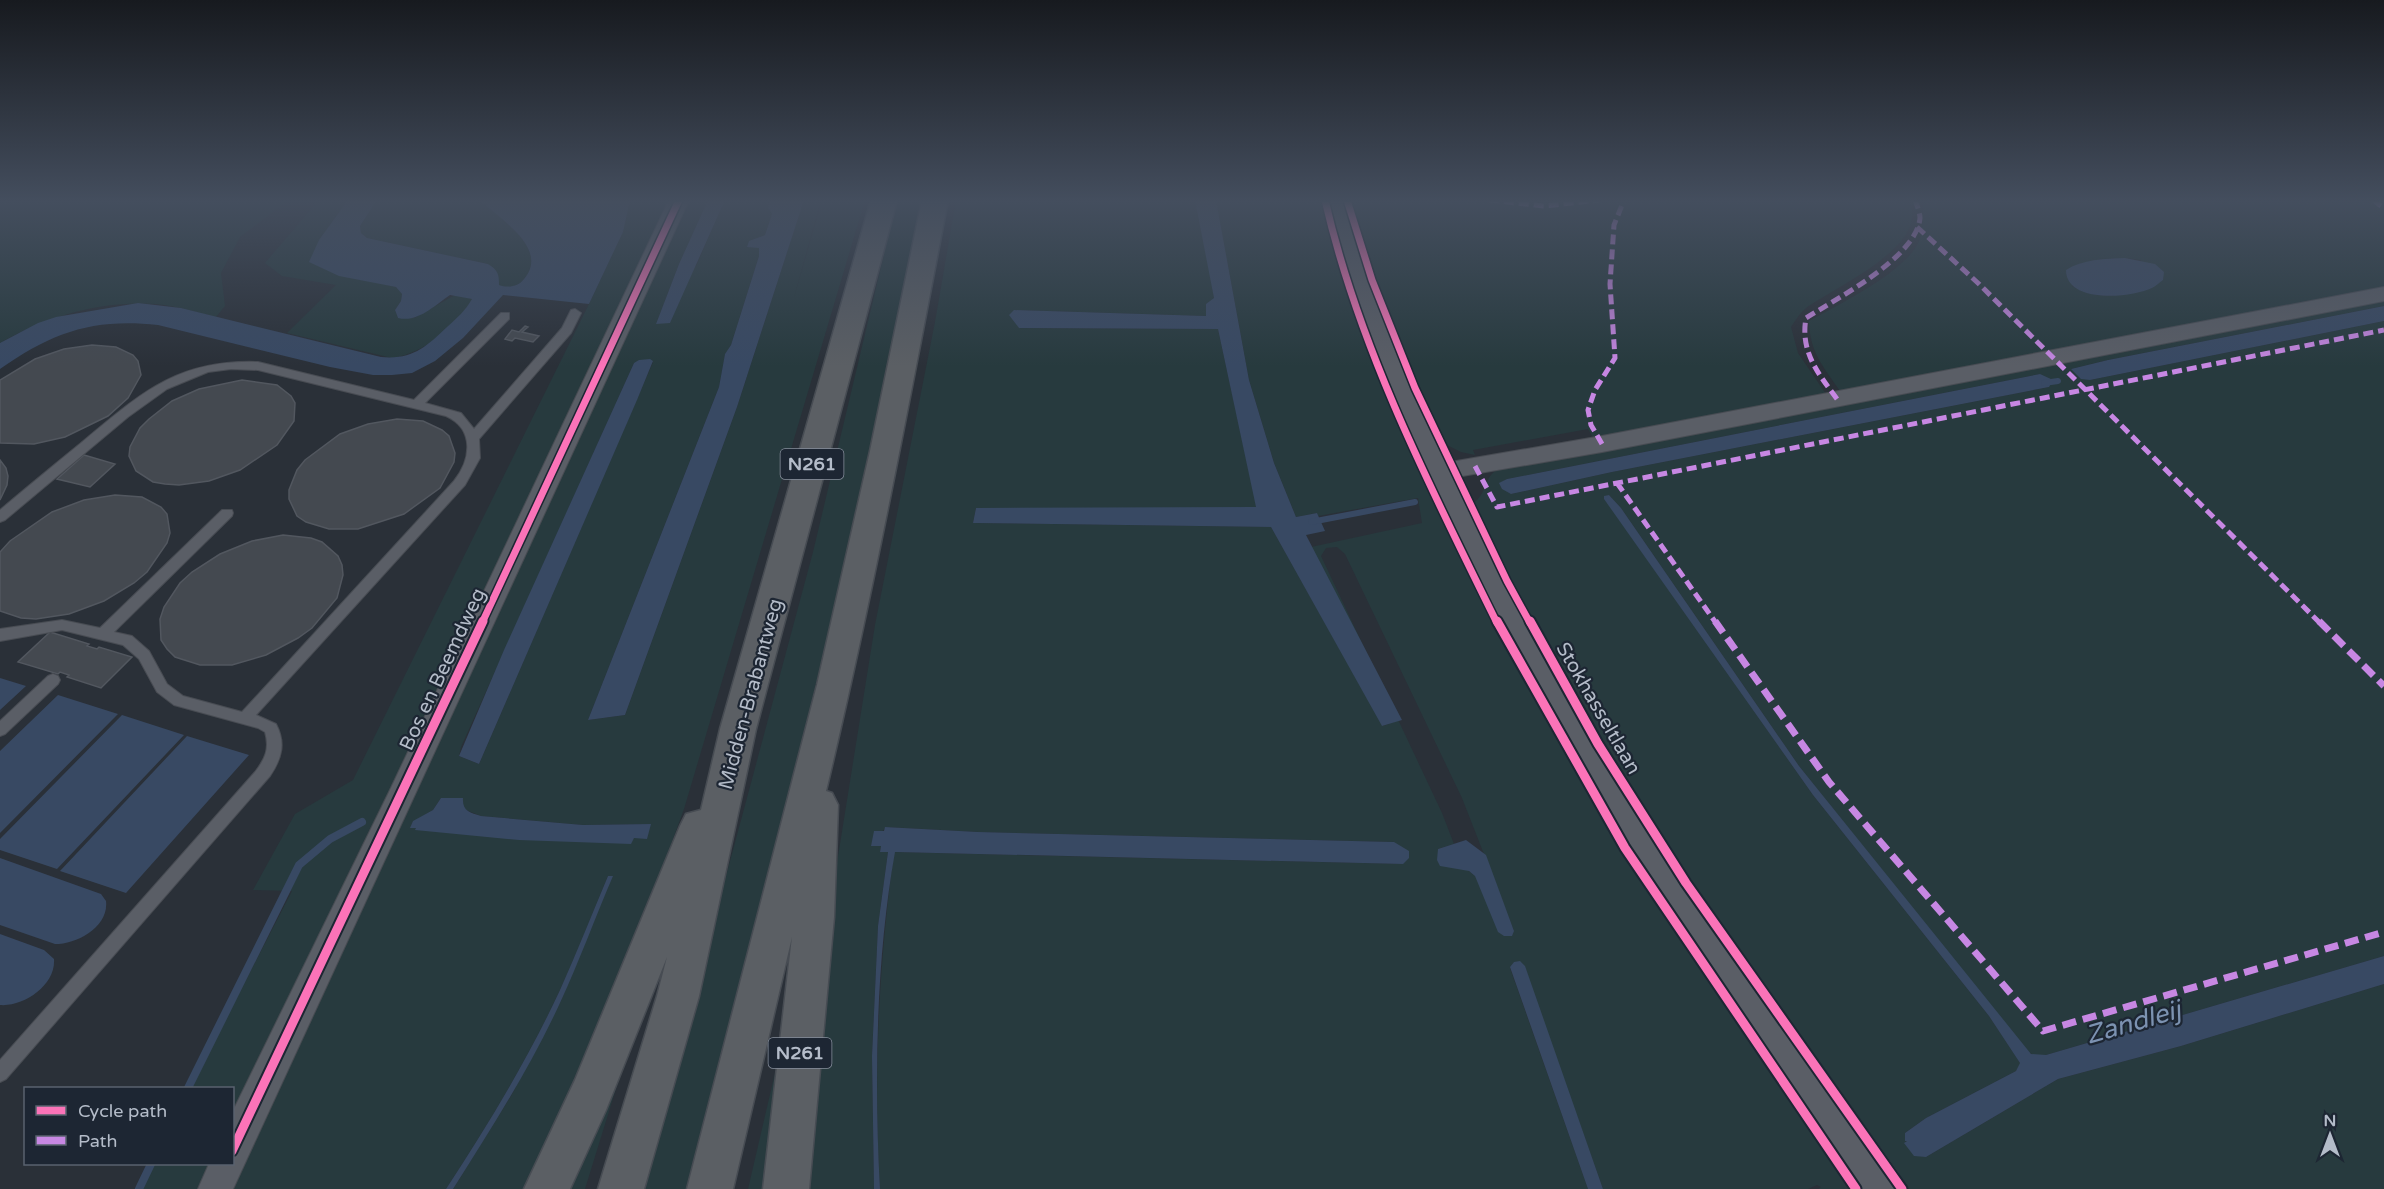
<svg xmlns="http://www.w3.org/2000/svg" width="2384" height="1189" font-family="'Varela Round',sans-serif">
  <style>
    .green { fill: #273a3e; fill-rule: evenodd }
    .water { fill: #384963 }
    .lines { fill: none; stroke-linecap: round; stroke-linejoin: round }
    .stream-far1 { stroke: #384963; stroke-width: 6 }
    .stream { stroke: #384963; stroke-width: 8 }
    .building { fill: #444950; stroke: #52575f; stroke-width: 1.5 }
    .service-casing { stroke: #484c53; stroke-width: 2 }
    .minor-casing { stroke: #484c53; stroke-width: 2 }
    .tertiary-casing { stroke: #484c53; stroke-width: 3 }
    .trunk-casing { stroke: #474c53; stroke-width: 3 }
    .service { fill: #5a5e66; fill-rule: evenodd }
    .minor { fill: #5a5e66; fill-rule: evenodd }
    .tertiary { fill: #5a5e66; fill-rule: evenodd }
    .trunk { fill: #5b5f64; fill-rule: evenodd }
    .quiet-far1 { stroke: #c787e3; stroke-width: 5; stroke-dasharray: 10 5; stroke-linecap: butt }
    .quiet { stroke: #c787e3; stroke-width: 7; stroke-dasharray: 14 7; stroke-linecap: butt }
    .cycleway-far1-casing { stroke: #1d2633; stroke-width: 10 }
    .cycleway-casing { stroke: #1d2633; stroke-width: 13 }
    .cycleway-far1 { stroke: #fb73b8; stroke-width: 7 }
    .cycleway { stroke: #fb73b8; stroke-width: 9 }
    .labels { text-anchor: middle; stroke-width: 4.5; stroke-linejoin: round; paint-order: stroke }
    .shield { fill: #1d2633; stroke: #878f9c; stroke-width: 1.5 }
    .shield-label { font-size: 18px; font-weight: bold; fill: #b4bcc9 }
    .street-label { font-size: 20px; fill: #b4bcc9; stroke: #1d2633 }
    .near-water-label { font-size: 26px; font-style: italic; fill: #7c92b1; stroke: #1d2633 }
  </style>
  <rect width="100%" height="100%" fill="#2a3038"/>
  <!-- green -->
  <path class="green" d="M0,200H289L240,237L221,273L225,306L216,317C196,312 177,306 156,304C103,300 46,316 0,343Z
    M319,200H348L319,240L374,282L396,287L402,293L401,301L395,310L398,318H414L455,295L473,299C454,327 426,353 392,358L287,333L336,285L282,276L265,263Z
    M377,200H480C499,219 550,248 524,279C518,287 508,288 499,286L488,264L367,238L361,233L360,226Z
    M630,200H673L233,1124L232,1088H190L292,891L253,890L295,814L353,780L589,304L623,232Z
    M685,200H708L679,264L656,324L696,266L725,200H771L768,207L772,214L765,235L756,239L760,248L759,256L731,345L725,355L719,387L588,720L625,715L737,407L804,200H821L793,301L822,200H865L684,809C638,938 584,1064 527,1189H453L511,1096L560,1003L612,876H608C592,914 577,953 560,990C528,1059 488,1125 446,1189H219ZM653,362L479,764L459,756L461,747L634,363ZM441,798L463,805L466,810L481,816L583,825L651,824L633,838L411,827L413,821H420L418,819L433,810Z
    M897,200H925L842,579L691,1189H642L813,552Z
    M956,200H1199L1214,298L1206,316L1014,310L1019,328L1218,329L1257,508H976L973,523L1271,527L1383,726L1394,722L1311,547L1422,523L1418,498L1318,516L1317,513L1296,517L1274,463L1249,380L1216,200H1321C1343,295 1382,387 1422,476C1537,731 1690,962 1852,1189H1819L1821,1187L1817,1185L1808,1189H1603L1578,1119L1514,962L1510,968L1588,1189H880C873,1077 879,963 894,852L1403,864L1394,842L978,832L886,827L871,845L881,846L880,852H888L878,926L872,1056L874,1189H806L827,940L836,869L875,625L935,322ZM1337,547L1345,554L1462,798L1514,931L1477,877L1438,849L1454,844L1442,813L1321,556L1326,548Z
    M1350,200H1908C1934,245 1832,288 1805,309C1800,313 1795,321 1791,327L1798,353L1826,394L1840,391C1823,366 1810,353 1809,321C1838,305 1907,271 1919,241C1924,231 1922,215 1923,204L1920,200H2384V291L1595,441L1588,429L1473,450L1475,455L1461,452L1443,443C1408,363 1373,284 1350,200ZM2125,258L2141,260L2152,288C2125,295 2098,302 2072,286L2099,259Z
    M2384,297V306L2108,360L2071,369L2090,380L2384,321V956L2046,1055L2035,1056L2027,1051L1799,766L1621,508L1609,495L1604,498L1813,795L1989,1016L2021,1064L2016,1071L1926,1118L1905,1133L1907,1141L1905,1142L1917,1155L1926,1157L2058,1079L2181,1046L2384,984V1189H1909C1812,1060 1716,928 1631,790C1574,698 1522,601 1472,504C1489,493 1482,477 1499,469ZM2040,374L2049,387L1612,472L1511,494L1501,483L1507,479Z
    M785,1030L775,1189H748Z
    M631,1040L585,1189H565Z
    M153,1164H214L201,1189H140Z"/>
  <!-- water -->
  <path class="water" d="M348,200H377L360,226L361,233L367,238L488,264C498,270 499,274 499,285C508,288 518,287 524,279C550,248 499,219 480,200H630L623,232L589,304L503,295L463,338L435,361L412,373L392,375H373L330,367L158,325C93,318 53,332 0,369V343L38,323L56,317L138,303L181,308L381,357C412,360 426,347 447,327C457,318 465,311 472,299L450,295C435,305 418,323 398,318L395,310L401,301L402,294L396,287L339,276L309,262L319,240Z
    M708,200H725L670,323L656,324L679,264Z
    M771,200H804L737,407L625,715L588,720L719,387L725,354L731,345L759,256V248L747,247L749,241L765,235L772,214L768,207Z
    M1195,200H1216L1249,380L1274,463L1296,517L1317,513L1325,531L1306,535L1402,720L1382,726L1271,527L973,523L976,508L1256,507L1218,329L1019,328L1009,315L1014,310L1206,316V304L1214,298Z
    M2125,258L2155,264L2164,272L2163,280C2160,282 2156,286 2152,288C2131,298 2066,304 2066,270C2083,259 2104,259 2125,258Z
    M2384,306V321L2090,380L2081,379L2071,369L2108,360Z
    M650,359L653,361L637,400L479,764L459,756L504,650L634,363L639,360Z
    M2040,374L2053,380L2049,387L1612,472L1511,494L1502,489L1499,483L1507,479Z
    M1609,495L1621,508L1799,766L2031,1054L2046,1055L2384,956V984L2181,1046L2058,1079L1926,1157L1914,1156L1904,1143L1907,1141H1905V1133L1926,1118L2016,1071L2020,1063L1989,1016L1813,795L1604,499V496Z
    M0,678L26,686L0,710Z
    M58,695L118,714L0,833V751Z
    M122,715L184,735L57,869L0,850V839Z
    M187,736L249,755L126,893L60,871Z
    M441,798H463C462,811 470,813 481,816L583,825L651,824L647,839L634,838L631,844L519,840L415,830L416,828H410L413,821L433,810Z
    M885,827L978,832L1394,842L1409,851V858L1403,864L895,852C876,958 874,1081 880,1189H874L872,1056L878,926L888,852H880L881,846H871L874,831H884Z
    M1466,840L1486,855L1514,931L1512,936H1504L1498,932L1475,876L1469,871L1440,866L1437,860L1438,849Z
    M0,858L101,894L106,901C109,927 77,944 55,944L0,925Z
    M608,876H613C595,918 579,962 560,1003C530,1068 491,1129 453,1189H446C488,1125 528,1059 560,990C577,952 592,914 608,876Z
    M0,934L44,950L54,959C56,985 24,1007 0,1005Z
    M1520,961L1525,966L1603,1189H1588L1510,967L1514,962Z"/>
  <g class="lines">
    <!-- stream-far1 -->
    <path class="stream-far1" d="M2044,383L2058,381
      M1311,522L1415,502"/>
    <!-- stream -->
    <path class="stream" d="M188,1088L299,865L330,839L362,822
      M139,1189L151,1164"/>
  </g>
  <!-- building -->
  <path class="building" d="M525,326L528,327L522,332L539,336L533,342L515,338L512,341L505,339L512,330L519,332Z
    M92,345L116,347L133,355L138,361L141,375L128,398L108,416L65,437L34,444L0,443V380L35,359L64,349Z
    M242,380L277,385L291,396L295,403L294,421L277,445L240,470L209,481L179,485L165,484L153,482L136,471L129,456L130,447L140,428L149,419L172,401L199,389Z
    M397,419L423,421L442,430L449,436L455,453L454,462L440,488L404,514L358,529H329L306,522L297,516L289,499V490L297,470L305,460L340,434L368,424Z
    M84,455L115,464L90,487L57,479Z
    M0,460L6,468L8,476L7,485L0,500Z
    M115,495L142,497L161,507L167,514L170,533L167,543L147,572L134,583L104,601L69,614L36,619L21,618L0,611V552L10,541L52,512L84,500Z
    M283,535L311,538L322,542L338,556L342,565L343,575L337,598L312,628L298,638L266,655L232,665H200L175,657L167,649L161,640L160,619L164,607L180,583L192,572L220,554L252,541Z
    M50,632L89,644L87,646L97,649L99,647L132,657L101,688L67,677L69,675L60,672L58,674L18,662Z"/>
  <g class="lines">
    <!-- service casing -->
    <g class="service-casing">
      <path id="service" d="M575,309L581,313L571,333L479,439L480,458L465,485L256,715L276,724C286,743 282,758 270,776L6,1079L0,1082V1060L255,772C265,759 270,749 265,732L258,728L174,705L157,692L139,659L123,645L62,630L0,641V629L62,620L100,628L222,510H232L233,513L232,516L114,632L132,636L149,651L167,684L183,696L242,712L454,481C471,460 475,429 446,416L258,370L231,369L208,372L167,389L128,417L5,520L0,522V510C27,487 54,465 81,443C140,394 177,359 258,362L414,400L501,313H509V319L425,403L461,413L474,429L562,328L571,310Z
        M53,674L58,676L60,680L58,684L5,734L0,736V721L48,676Z"/>
    </g>
    <!-- minor casing -->
    <g class="minor-casing">
      <path id="minor" d="M669,200H689L233,1189H198L209,1164H232V1113L390,790Z
        M2384,287V301L1602,452L1439,480L1431,478L1427,472L1431,466L1439,464L1602,436Z"/>
    </g>
    <!-- tertiary casing -->
    <g class="tertiary-casing">
      <path id="tertiary" d="M1324,200H1349L1384,310L1428,417L1478,522L1569,689L1626,787L1670,855L1897,1173L1904,1189H1853L1643,880L1600,810L1544,710L1447,522L1398,417L1356,310Z"/>
    </g>
    <!-- trunk casing -->
    <g class="trunk-casing">
      <path id="trunk" d="M871,200H897L756,729L699,996L644,1189H598L657,996L667,957L606,1110L570,1189H524L575,1080L680,826L686,814L701,810L720,729Z
        M922,200H948C910,398 873,595 826,791L832,793L838,805L834,917L809,1189H763L792,937L733,1189H687L817,685L870,451Z"/>
    </g>
    <!-- service -->
    <use href="#service" class="service"/>
    <!-- minor -->
    <use href="#minor" class="minor"/>
    <!-- tertiary -->
    <use href="#tertiary" class="tertiary"/>
    <!-- trunk -->
    <use href="#trunk" class="trunk"/>
    <!-- quiet-far1 -->
    <path class="quiet-far1" d="M1489,200L1544,206L1599,200
      M2373,200L2384,208
      M1917,227L1979,284L2320,623
      M1837,399C1818,373 1800,352 1806,318C1836,299 1917,257 1920,218C1920,213 1917,205 1915,200
      M1602,444L1591,425L1588,410L1595,390L1615,358L1610,284L1614,225L1624,200
      M1475,466L1497,507L2384,330
      M1617,483L1716,623"/>
    <!-- quiet -->
    <path class="quiet" d="M1715,621L1829,782L2043,1031L2384,932
      M2319,621L2384,686"/>
    <!-- cycleway-far1 casing -->
    <g class="cycleway-far1-casing">
      <path id="cycleway-far1" d="M1325,200C1359,348 1430,487 1497,623
        M1347,200L1372,280L1415,388L1507,581L1530,623
        M482,623L679,200"/>
    </g>
    <!-- cycleway casing -->
    <g class="cycleway-casing">
      <path id="cycleway" d="M1497,621L1625,848L1856,1189
        M1530,621L1598,744L1686,883L1902,1189
        M232,1151L483,621"/>
    </g>
    <!-- cycleway-far1 -->
    <use href="#cycleway-far1" class="cycleway-far1"/>
    <!-- cycleway -->
    <use href="#cycleway" class="cycleway"/>
  </g>
  <!-- sky -->
  <linearGradient id="sky" x2="0" y2="1"><stop stop-color="#171a1f"/><stop offset="0.55" stop-color="#444e5e"/><stop offset="1" stop-color="#444e5e" stop-opacity="0"/></linearGradient>
  <rect width="2384" height="366" fill="url(#sky)"/>
  <g class="labels">
    <!-- shield labels -->
    <g class="shield">
      <rect x="780.5" y="449" width="63" height="30" rx="4.5"/>
      <rect x="768.5" y="1038" width="63" height="30" rx="4.5"/>
    </g>
    <g class="shield-label">
      <text x="812" y="470">N261</text>
      <text x="800" y="1059">N261</text>
    </g>
    <!-- street labels -->
    <g class="street-label">
      <text transform="translate(442 669) rotate(-65)" y="7">Bos en Beemdweg</text>
      <text transform="translate(750 694) rotate(-75)" y="7">Midden-Brabantweg</text>
      <text transform="translate(1599 708) rotate(60)" y="7">Stokhasseltlaan</text>
    </g>
    <!-- near-water labels -->
    <g class="near-water-label">
      <text transform="translate(2133 1022) rotate(-16)" y="9">Zandleij</text>
    </g>
  </g>
  <!-- legend -->
  <rect x="24" y="1087" width="210" height="78" fill="#1d2633" stroke="#59626f" stroke-width="1.5"/>
  <rect x="36" y="1106" width="30" height="9" fill="#fb73b8" stroke="#59626f" stroke-width="1.5"/>
  <text x="78" y="1117" font-size="18" fill="#b4bcc9">Cycle path</text>
  <rect x="36" y="1136" width="30" height="9" fill="#c787e3" stroke="#59626f" stroke-width="1.5"/>
  <text x="78" y="1147" font-size="18" fill="#b4bcc9">Path</text>
  <!-- north arrow -->
  <g transform="translate(2330 1135)" stroke="#1d2633" stroke-width="4.5" paint-order="stroke">
  <path d="M0-4.5L10 22L0 15L-10 22Z" fill="#b4bcc9"/>
  <text y="-9" font-size="16" font-weight="bold" text-anchor="middle" fill="#b4bcc9">N</text>
  </g>
</svg>
